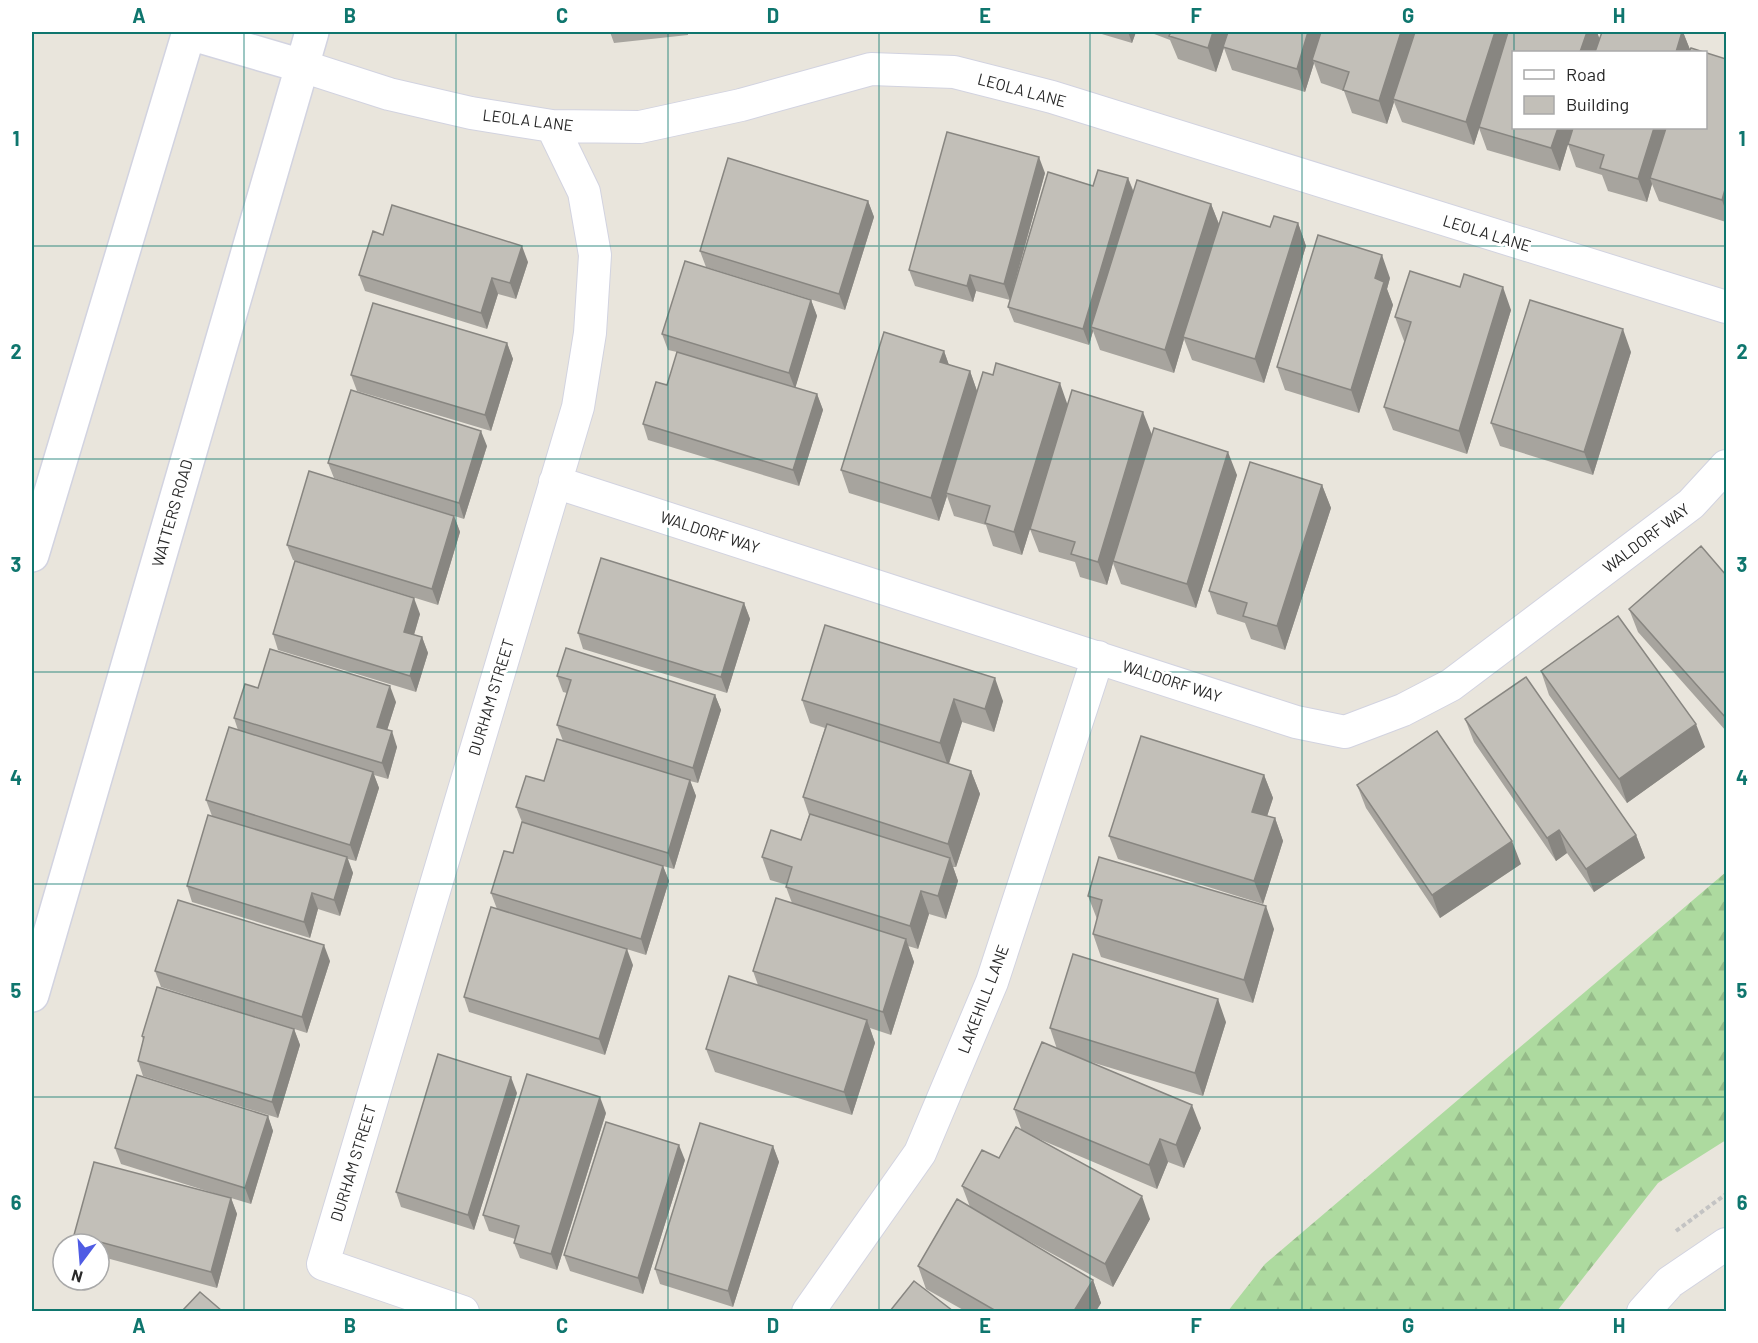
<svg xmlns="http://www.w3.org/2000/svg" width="1758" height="1343" font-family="Barlow,sans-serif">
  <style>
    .forest { fill: url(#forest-firs) }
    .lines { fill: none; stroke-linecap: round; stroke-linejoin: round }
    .street-casing { stroke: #d2d3e0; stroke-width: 34 }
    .secondary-casing { stroke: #d2d3e0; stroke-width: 36 }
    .path { stroke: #c3c3c3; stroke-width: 4; stroke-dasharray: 4.5 3; stroke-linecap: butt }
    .street { stroke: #fff; stroke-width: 32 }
    .secondary { stroke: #fff; stroke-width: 33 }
    .wall { fill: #a7a49e }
    .shaded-wall { fill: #888681 }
    .building { fill: #c2bfb8; stroke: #888681; stroke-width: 1.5 }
    .grid { fill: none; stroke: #0f766e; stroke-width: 1.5; stroke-opacity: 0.55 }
    .labels { text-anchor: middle; stroke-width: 6; stroke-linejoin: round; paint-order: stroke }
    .street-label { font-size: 16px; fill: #292929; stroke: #fff }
    .neatline { fill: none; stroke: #0f766e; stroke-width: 2 }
    .grid-label { font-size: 20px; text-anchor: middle; font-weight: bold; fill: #0f766e }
  </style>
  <defs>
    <pattern id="forest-firs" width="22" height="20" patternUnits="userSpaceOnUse" patternTransform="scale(1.5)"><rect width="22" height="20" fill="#adda9f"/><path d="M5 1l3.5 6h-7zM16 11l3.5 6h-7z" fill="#95bb89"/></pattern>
  </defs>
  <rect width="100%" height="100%" fill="#e9e5dc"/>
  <!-- forest -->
  <path class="forest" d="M1726,872V1140L1658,1183L1557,1311H1228L1265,1264Z"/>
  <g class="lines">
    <!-- street casing -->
    <g class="street-casing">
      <path id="street" d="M302,66L389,94L471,113L552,126L640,127L741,105L871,69L954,72L1052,97L1726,307
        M555,482L1296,722L1345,732L1403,710L1451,685L1691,504L1726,466
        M463,1312L323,1264L578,407L590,333L595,255L584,192L552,126
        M808,1312L920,1153L992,982L1098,657
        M1643,1312L1670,1282L1726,1244"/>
    </g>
    <!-- secondary casing -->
    <g class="secondary-casing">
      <path id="secondary" d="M189,33L302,66
        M32,555L189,32
        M32,995L312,32"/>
    </g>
    <!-- path -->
    <path class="path" d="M1676,1231L1726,1194"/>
    <!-- street -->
    <use href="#street" class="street"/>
    <!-- secondary -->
    <use href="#secondary" class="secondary"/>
  </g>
  <!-- wall -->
  <path class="wall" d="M610,32H688V35L614,43Z
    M1095,32H1136L1132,43Z
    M1148,32H1597L1599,39L1602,32H1683L1690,50L1726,59V222L1659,201L1652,184L1647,202L1608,191L1602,175L1576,167L1568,144L1560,171L1487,150L1479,128L1474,145L1402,122L1394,102L1387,124L1352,113L1344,91L1321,83L1314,63L1305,92L1232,70L1224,48L1216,72L1178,59L1170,40L1149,32Z
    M1045,173L1010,300L976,291L973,302L915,286L909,270Z
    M1128,178L1134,192L1211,204L1219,224L1270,227L1298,223L1306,246L1264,383L1192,360L1184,339L1174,373L1100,350L1093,331L1089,345L1014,322L1008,307L1093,186Z
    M868,201L874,217L845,310L706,267L700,251Z
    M383,235L528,262L516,299L498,294L487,329L365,291L359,275Z
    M1390,278L1387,289L1393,305L1359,413L1285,390L1277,367Z
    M1460,287L1511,310L1467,454L1393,430L1384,407L1405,341H1404L1395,317Z
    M811,300L817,316L795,388L817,394L823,410L799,486L648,440L643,424L667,385L677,352L668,350L662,334Z
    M507,343L513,359L491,431L357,391L351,375Z
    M944,351L949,365L970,371L977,391L1068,405L1152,435L1237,475L1196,608L1121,584L1113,563L1107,585L1080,577L1075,562L1039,552L1030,529L1022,555L993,546L986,525L954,516L947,496L939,521L849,493L841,470Z
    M1631,352L1593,475L1500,446L1491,423Z
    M487,446L464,519L334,478L328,463Z
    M1322,485L1331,508L1285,650L1251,639L1245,623L1217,614L1209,591Z
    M454,516L460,532L438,605L293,560L287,545Z
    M1726,575V731L1638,632L1629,609Z
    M744,603L750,619L727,693L583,649L578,633Z
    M420,614L414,635L422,637L428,653L416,692L278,650L273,634Z
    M825,625L1003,701L994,732L962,722L949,764L971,771L980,794L956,867H953L958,881L946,919L929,914L918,949L908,946L914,962L891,1035L870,1028L875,1043L852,1115L715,1072L706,1049L758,985L753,971L792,903L786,887L787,885L770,880L762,857L801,840L809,815L803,797L825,728L810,723L802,700Z
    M1541,671L1705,747L1627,803L1549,695Z
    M557,676L715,695L721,710L698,783L690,781L696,796L674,869L663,866L669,881L646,955L497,909L491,893L513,853L522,822L516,807L544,781L563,741L557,725L567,693L563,692Z
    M258,688L396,702L387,730L397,747L388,779L374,775L379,788L356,861L348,859L353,873L340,916L318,909L310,938L192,902L187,886L212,816L206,800L238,730L234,718Z
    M1465,719L1636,835L1645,858L1594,892L1567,853L1556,861L1474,742Z
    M1264,775L1273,798L1267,816L1275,818L1283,841L1263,904L1118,859L1109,836Z
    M1357,785L1521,864L1440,918L1366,808Z
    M1088,896L1274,929L1253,1003L1101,957L1093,934L1097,919Z
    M330,961L307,1033L161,987L155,971Z
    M633,965L605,1055L469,1012L464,997Z
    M1226,1022L1203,1096L1078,1058L1201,1128L1184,1168L1168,1162L1157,1189L1032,1136L1150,1219L1113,1287L1003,1227L1093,1280L1101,1303L1096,1311H965L926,1289L918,1266L970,1207L962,1186L999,1158L1022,1131L1014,1109L1057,1049L1050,1028Z
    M294,1029L300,1045L278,1118L143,1076L138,1061L143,1040L142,1036Z
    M517,1093L474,1230L401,1207L396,1192Z
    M606,1113L557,1270L520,1258L514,1243L515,1239L489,1231L483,1215Z
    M268,1116L273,1131L251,1204L231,1198L237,1214L217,1288L99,1256V1244H78L74,1235L226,1197L121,1164L115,1148Z
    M773,1146L779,1162L733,1307L660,1284L655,1269Z
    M685,1160L643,1294L570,1271L564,1255Z"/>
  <!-- shaded-wall -->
  <path class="shaded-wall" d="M1128,32H1136L1132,43Z
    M1213,32H1229L1216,72L1208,48Z
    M1308,32H1323L1312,60L1314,63L1305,92L1297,69Z
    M1401,32H1416L1393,99L1394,102L1387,124L1379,101Z
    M1495,32H1510L1474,145L1466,122Z
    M1587,32H1597L1600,40L1596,52H1580Z
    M1682,32H1683L1691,52H1676Z
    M1558,128H1573L1560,171L1551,148Z
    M1654,128H1669L1650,178L1652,184L1647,202L1638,179Z
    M1039,157L1045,173L1010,300L1004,284Z
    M1128,178L1134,194L1091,327L1093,331L1089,345L1083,329Z
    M1726,186V212L1722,200Z
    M868,201L874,217L845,310L839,294Z
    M1211,204L1220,227L1183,337L1184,339L1174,373L1165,350Z
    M1298,223L1306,246L1264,383L1255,359Z
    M522,246L528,262L516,299L510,283Z
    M1382,255L1390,278L1387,289L1393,305L1359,413L1351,390L1375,278Z
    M970,275L976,291L973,302L967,286Z
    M492,278L498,294L487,329L481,313Z
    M1503,287L1511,310L1467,454L1459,431Z
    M811,300L817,316L795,389L789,373Z
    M1623,329L1631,352L1593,475L1584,452Z
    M507,343L513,359L491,431L485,415Z
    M944,351L952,374L940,362Z
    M970,371L978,394L946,493L947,496L939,521L931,498Z
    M1060,383L1068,406L1022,555L1014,532Z
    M817,394L823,410L799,486L793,470Z
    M1143,412L1152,435L1113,561V563L1107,585L1098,562Z
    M481,431L487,446L464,519L459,503Z
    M1228,452L1237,475L1196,608L1187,584Z
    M1322,485L1331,508L1285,650L1277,626Z
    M454,516L460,532L438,605L432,589Z
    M414,598L420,614L410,648L404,632Z
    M744,603L750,619L727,693L721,677Z
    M422,637L428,653L416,692L410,676Z
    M995,678L1003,701L994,732L985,709Z
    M390,686L396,702L383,743L377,727Z
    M715,695L721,710L698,783L693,768Z
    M954,699L962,722L948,766L940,743Z
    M1696,724L1705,747L1627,803L1619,779Z
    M392,731L397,747L388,779L382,763Z
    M971,771L980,794L956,867L948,844Z
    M373,772L379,788L356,861L350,845Z
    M1264,775L1273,798L1261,835L1252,812Z
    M690,780L696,796L674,869L668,853Z
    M1275,818L1283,841L1263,904L1254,881Z
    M1559,830L1567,853L1556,861L1547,838Z
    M1636,835L1645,858L1594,892L1586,869Z
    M1512,841L1521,864L1440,918L1432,895Z
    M347,857L353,873L340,916L334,900Z
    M950,858L958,881L946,919L938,896Z
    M663,866L669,881L646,955L641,939Z
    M921,891L929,914L918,949L910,926Z
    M312,893L318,909L310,938L304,922Z
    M1266,906L1274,929L1253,1003L1244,980Z
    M906,939L914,962L891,1035L883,1012Z
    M324,945L330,961L307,1033L302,1017Z
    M627,949L633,965L605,1055L599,1039Z
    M1218,999L1226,1022L1203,1096L1195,1073Z
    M867,1020L875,1043L852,1115L844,1092Z
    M294,1029L300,1045L278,1118L272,1102Z
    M511,1077L517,1093L474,1230L468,1215Z
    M600,1097L606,1113L557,1270L551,1254Z
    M1192,1105L1201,1128L1184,1168L1176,1145Z
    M268,1116L273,1131L251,1204L245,1188Z
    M1160,1139L1168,1162L1157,1189L1149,1165Z
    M679,1145L685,1160L643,1294L638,1278Z
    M773,1146L779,1162L733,1307L728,1291Z
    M1142,1196L1150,1219L1113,1287L1105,1264Z
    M231,1198L237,1214L217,1288L211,1272Z
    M1093,1280L1101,1303L1096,1311H1074Z"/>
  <!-- building -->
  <path class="building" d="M1171,32H1213L1208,48L1169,36Z
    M1228,32H1308L1297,69L1223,47Z
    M1321,32H1401L1379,101L1343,90L1349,72L1312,60Z
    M1415,32H1495L1466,122L1393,99Z
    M1508,32H1587L1580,52H1514V128H1558L1551,148L1479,127Z
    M1602,32H1682L1676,52H1595Z
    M1691,48L1726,59V186L1722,200L1650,178L1666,128H1706V52H1689Z
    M1573,128H1654L1638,179L1600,168L1604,155L1568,144Z
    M947,132L1039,157L1004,284L970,275L967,286L909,270Z
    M728,158L868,201L839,294L700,251Z
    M1098,170L1128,178L1083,329L1008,307L1048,172L1093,186Z
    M1137,180L1211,204L1165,350L1091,327Z
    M392,205L522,246L510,283L492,278L481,313L359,275L373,231L383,235Z
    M1223,212L1270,227L1274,216L1298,223L1255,359L1183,337Z
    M1318,235L1382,255L1375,278L1384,282L1351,390L1277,367Z
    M685,261L811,300L789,373L662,334Z
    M1410,271L1460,287L1464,274L1503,287L1459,431L1384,407L1411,322L1395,317Z
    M1530,300L1623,329L1584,452L1491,423Z
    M373,303L507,343L485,415L351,375Z
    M884,332L944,351L940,362L970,371L931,498L841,470Z
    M677,352L817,394L793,470L643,424L656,382L667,385Z
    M996,363L1060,383L1014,532L985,523L990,506L946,493L983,372L993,375Z
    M351,390L481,431L459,503L328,463Z
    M1072,390L1143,412L1098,562L1071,554L1075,542L1030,529Z
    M1154,428L1228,452L1187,584L1113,561Z
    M1250,462L1322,485L1277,626L1243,616L1247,603L1209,591Z
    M309,471L454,516L432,589L287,545Z
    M1701,546L1726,575V718L1629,609Z
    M601,558L744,603L721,677L578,633Z
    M295,561L414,598L404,632L422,637L410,676L273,634Z
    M1618,616L1696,724L1619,779L1541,671Z
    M825,625L995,678L985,709L954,699L940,743L802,700Z
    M566,648L715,695L693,768L557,725L571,680L557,676Z
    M270,649L390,686L377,727L392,731L382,763L234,718L245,684L258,688Z
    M1526,677L1636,835L1586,869L1559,830L1547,838L1465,719Z
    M827,724L971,771L948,844L803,797Z
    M229,727L373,772L350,845L206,800Z
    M1437,731L1512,841L1432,895L1357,785Z
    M1141,736L1264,775L1252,812L1275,818L1254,881L1109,836Z
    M557,739L690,780L668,853L516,807L526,776L544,781Z
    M810,814L950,858L938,896L921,891L910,926L786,887L792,867L762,857L771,830L801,840Z
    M208,815L347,857L334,900L312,893L304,922L187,886Z
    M522,822L663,866L641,939L491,893L504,851L513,853Z
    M1099,857L1266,906L1244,980L1093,934L1102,900L1088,896Z
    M776,898L906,939L883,1012L753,971Z
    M178,900L324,945L302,1017L155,971Z
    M491,907L627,949L599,1039L464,997Z
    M1073,954L1218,999L1195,1073L1050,1028Z
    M729,976L867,1020L844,1092L706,1049Z
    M157,987L294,1029L272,1102L138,1061L144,1037L142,1036Z
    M1042,1042L1192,1105L1176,1145L1160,1139L1149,1165L1014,1109Z
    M438,1054L511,1077L468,1215L396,1192Z
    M527,1074L600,1097L551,1254L514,1243L519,1226L483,1215Z
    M137,1075L268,1116L245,1188L115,1148Z
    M606,1122L679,1145L638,1278L564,1255Z
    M700,1123L773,1146L728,1291L655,1269Z
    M1016,1127L1142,1196L1105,1264L962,1186L982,1150L999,1158Z
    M94,1162L231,1198L211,1272L74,1235Z
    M957,1199L1093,1280L1074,1311H996L918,1266Z
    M914,1281L953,1311H890Z
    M200,1292L222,1311H182Z"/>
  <!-- grid -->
  <path class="grid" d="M244,32V1312M456,32V1312M668,32V1312M879,32V1312M1090,32V1312M1302,32V1312M1514,32V52M1514,52V128M1514,128V1312M32,246H1726M32,459H1726M32,672H1726M32,884H1726M32,1097H1726"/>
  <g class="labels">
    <!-- street labels -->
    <g class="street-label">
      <text transform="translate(1022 90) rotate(15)" y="6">LEOLA LANE</text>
      <text transform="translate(528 120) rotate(7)" y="6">LEOLA LANE</text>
      <text transform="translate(1487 233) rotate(17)" y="6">LEOLA LANE</text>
      <text transform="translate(172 513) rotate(-74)" y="6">WATTERS ROAD</text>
      <text transform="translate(710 532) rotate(18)" y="6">WALDORF WAY</text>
      <text transform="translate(1646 538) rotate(-37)" y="6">WALDORF WAY</text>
      <text transform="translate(1172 681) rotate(18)" y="6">WALDORF WAY</text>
      <text transform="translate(491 697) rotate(-73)" y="6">DURHAM STREET</text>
      <text transform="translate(983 999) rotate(-69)" y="6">LAKEHILL LANE</text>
      <text transform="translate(353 1163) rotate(-73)" y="6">DURHAM STREET</text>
    </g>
  </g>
  <!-- border -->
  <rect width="1758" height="1343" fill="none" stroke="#ffffff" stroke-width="66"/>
  <!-- legend -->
  <rect x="1512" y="51" width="195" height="78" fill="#ffffff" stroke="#a9a9a9" stroke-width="1.5"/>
  <rect x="1524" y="70" width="30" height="9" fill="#ffffff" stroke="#a9a9a9" stroke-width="1.5"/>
  <text x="1566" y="81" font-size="18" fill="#292929">Road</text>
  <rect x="1524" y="96" width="30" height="18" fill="#c2bfb8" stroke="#a9a9a9" stroke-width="1.5"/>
  <text x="1566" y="111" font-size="18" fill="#292929">Building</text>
  <!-- north arrow -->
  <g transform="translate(81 1262) rotate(196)"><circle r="28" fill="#ffffff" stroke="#a9a9a9" stroke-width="1.5"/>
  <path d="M0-4.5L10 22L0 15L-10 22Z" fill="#4f5ce4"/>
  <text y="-9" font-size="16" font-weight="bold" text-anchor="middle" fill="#292929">N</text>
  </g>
  <rect x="33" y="33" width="1692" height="1277" class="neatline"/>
  <g class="grid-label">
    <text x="139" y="23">A</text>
    <text x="350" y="23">B</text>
    <text x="562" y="23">C</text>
    <text x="773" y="23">D</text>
    <text x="985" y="23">E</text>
    <text x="1196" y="23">F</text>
    <text x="1408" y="23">G</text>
    <text x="1619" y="23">H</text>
    <text x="16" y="146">1</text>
    <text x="1742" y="146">1</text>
    <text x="16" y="359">2</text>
    <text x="1742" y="359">2</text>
    <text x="16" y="572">3</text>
    <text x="1742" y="572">3</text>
    <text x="16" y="785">4</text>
    <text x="1742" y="785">4</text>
    <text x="16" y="998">5</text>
    <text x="1742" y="998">5</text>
    <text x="16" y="1210">6</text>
    <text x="1742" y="1210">6</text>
    <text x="139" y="1333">A</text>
    <text x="350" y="1333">B</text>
    <text x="562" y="1333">C</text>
    <text x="773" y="1333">D</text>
    <text x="985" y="1333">E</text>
    <text x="1196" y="1333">F</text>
    <text x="1408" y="1333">G</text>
    <text x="1619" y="1333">H</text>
  </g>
</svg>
